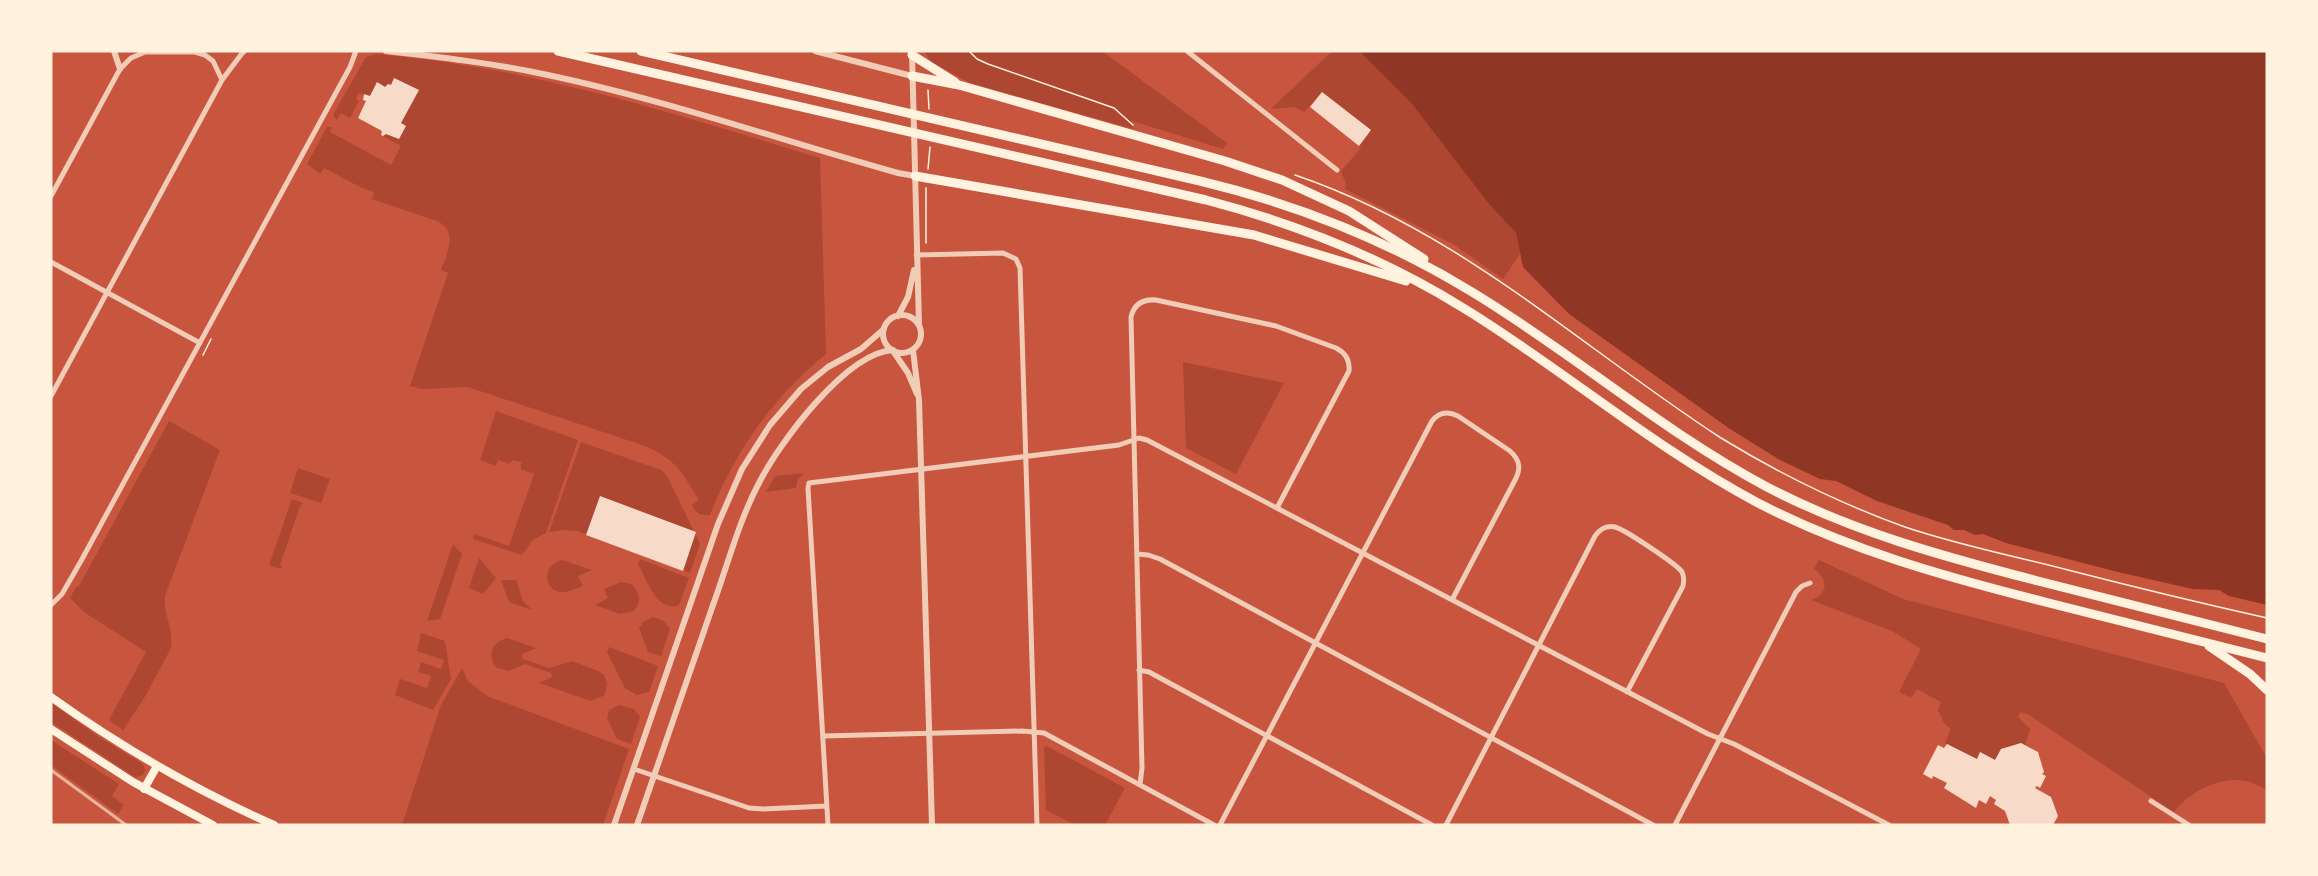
<svg xmlns="http://www.w3.org/2000/svg" width="2318" height="876" font-family="'Libre Baskerville',serif">
  <style>
    .green { fill: #ae4732 }
    .water { fill: #8f3625 }
    .building { fill: #f7dbc8 }
    .lines { fill: none; stroke-linecap: round; stroke-linejoin: round }
    .path { stroke: #fff3e0; stroke-width: 1.5 }
    .minor { stroke: #f1ccb7; stroke-width: 5 }
    .tertiary { stroke: #f1ccb7; stroke-width: 6 }
    .primary { stroke: #fff3e0; stroke-width: 8 }
    .motorway { stroke: #fff3e0; stroke-width: 9 }
    .rail { stroke: #e9b49f; stroke-width: 3 }
  </style>
  <rect width="100%" height="100%" fill="#c8553d"/>
  <!-- green -->
  <path class="green" d="M924,51H1102L1227,143L1223,149L1132,121L1129,123L1134,129L970,83L931,62Z
    M1332,51H1359L1412,104L1489,204L1516,233L1520,254L1503,279L1453,244L1345,189L1346,184L1341,171L1361,148L1359,146L1371,130L1322,92L1304,112L1294,107L1271,109Z
    M376,54C529,67 674,113 820,158L826,354C772,398 735,451 710,515C700,516 696,513 692,505L699,500C681,471 679,463 648,447L468,387L422,389L410,386L448,273L441,270C447,254 459,231 437,221L372,199L374,192L362,188L324,168L320,174L307,164L327,127H332L330,132L391,165L401,146L383,136L386,134L399,139L401,123L418,90L395,78L391,85L388,84L385,87L377,82L370,96L359,93L356,100L359,101L350,118L341,113L337,120L333,115L366,57Z
    M1183,362L1284,383L1236,474L1186,448Z
    M496,411L578,440L546,533L533,540L522,555L473,539L474,534L509,546L534,474L521,469V462L513,460L509,464L498,460L496,466L480,460Z
    M169,421L220,450L165,596C163,614 174,630 171,648L146,695L123,730L109,720L146,652L84,612L70,598L76,587L79,586Z
    M581,442L661,470L667,476L700,544L690,573L577,531L563,530L549,532Z
    M298,468L330,479L321,503L290,493Z
    M804,473L798,479L796,488L766,492L775,476Z
    M292,499L303,503L300,506L280,565L282,566L281,569L269,565Z
    M453,544L462,554L440,619L427,621Z
    M479,558L496,578L483,594L469,588Z
    M640,559L689,578L679,605C656,613 647,579 638,564Z
    M562,560L592,570L578,576L583,586C577,588 570,592 564,592C544,594 540,565 562,560Z
    M1819,560L1903,599L2224,683L2267,758V790C2260,787 2253,782 2245,781C2220,776 2189,792 2174,812L2029,715L2020,712L2018,717L2030,729L2025,745L2021,743L2001,749L1995,760L1980,752L1977,759L1945,743L1951,729L1944,723L1938,710L1941,702L1917,689L1913,696L1909,697L1899,692L1921,649L1892,631L1811,600C1828,595 1829,578 1814,569Z
    M501,580H516L523,601L532,610L509,602Z
    M621,582L631,584C640,592 642,601 634,611L620,614L595,605L608,598L604,589Z
    M653,617L664,621L670,629L661,656L648,652L639,628L644,621Z
    M421,633L445,641L451,679L433,710L395,695L400,679L427,688L431,676L418,672L421,662L441,669L444,660L417,651Z
    M507,638L536,648L522,654L523,659L549,668L572,661L598,671L604,675L607,684L605,695L591,701L539,683L552,677L551,673L525,664L509,671L497,668C486,656 492,642 507,638Z
    M609,647L658,666L649,692L637,695L625,688L607,652Z
    M462,668L468,681L487,696L629,749L603,825H402L441,705Z
    M51,703L99,737L143,764L145,770L143,775L135,777L51,722Z
    M619,705L634,709L640,717L631,744L617,739L607,718L609,710Z
    M51,740L119,784L112,796L124,805L118,814L51,765Z
    M1047,746L1125,788L1105,825H1075L1046,810L1044,747Z"/>
  <!-- water -->
  <path class="water" d="M1359,51H2267V605L2229,596L2219,590L2193,589L2118,572L2006,543L1983,534L1975,535L1964,530H1954L1948,525L1877,501L1836,481L1820,479L1780,460L1730,429L1569,314L1523,267L1516,233L1489,204L1412,104Z"/>
  <!-- building -->
  <path class="building" d="M394,78L419,90L401,123L406,126L399,139L386,134L383,136L381,135L382,131L358,118L366,101L363,100L364,94L370,96L377,82L385,87L388,84L391,85Z
    M1322,92L1371,130L1359,146L1310,107Z
    M600,496L696,532L683,571L586,535Z
    M2021,743L2038,752L2044,772L2042,774L2046,776L2040,788L2037,786L2035,788L2051,797L2058,816L2053,825H2010L2005,811L1994,804L1996,800L1990,796L1986,804L1979,800L1976,808L1944,788L1947,783L1933,776L1932,779L1923,774L1938,745L1944,748L1947,744L1977,759L1980,752L1995,760L2001,749Z"/>
  <g class="lines">
    <!-- path -->
    <path class="path" d="M969,51L977,59L988,64L1114,108L1133,125
      M928,90L929,109
      M928,169L930,147
      M1295,175C1460,231 1578,345 1721,438C1780,474 1841,504 1905,527C1958,545 2014,556 2068,570C2134,587 2200,603 2267,618
      M926,188V243
      M203,355L211,339"/>
    <!-- minor -->
    <path class="minor" d="M1187,51L1337,170
      M51,196L120,69L131,58L145,52H195L205,55L213,61L222,80
      M916,255L1003,253L1016,259L1020,268L1037,825
      M51,262L200,343
      M51,396L222,80L243,52
      M1137,554L1148,555L1160,559L1653,825
      M51,605L62,594L81,561L350,67L356,51
      M1139,670L1149,672L1432,825
      M823,736L1022,731L1044,733L1214,825
      M634,769L749,808L763,809L827,806
      M1140,785L1142,768L1131,317C1134,304 1143,299 1156,300L1276,326L1336,348C1346,353 1350,360 1349,371L1277,508
      M2151,801L2189,825
      M828,825L808,488L809,483L1119,445L1139,438L1147,440L1708,734L1734,744L1889,825
      M1220,825L1432,421C1439,412 1448,411 1458,416L1510,451C1521,461 1521,470 1514,482L1452,600
      M1446,825L1595,536C1600,529 1606,525 1615,527C1624,529 1678,565 1682,572C1684,576 1684,581 1683,586L1627,692
      M1675,825L1796,592L1802,586L1810,583"/>
    <!-- tertiary -->
    <path class="tertiary" d="M114,51L120,69
      M386,51C439,57 491,63 543,74C663,99 780,140 898,173L915,176
      M815,51L912,76
      M243,52L244,51
      M912,53L919,325
      M883 334a19 19 0 1 1 38 0a19 19 0 1 1-38 0Z
      M898,316L908,297L914,270
      M913,350L919,400L932,825
      M893,351L908,373L917,394
      M614,825L718,524L742,469L770,425L801,389L828,367L861,349L884,329
      M637,825C662,752 688,678 713,605C728,564 739,520 760,481C781,441 846,353 893,350"/>
    <!-- primary -->
    <path class="primary" d="M51,697C121,747 195,790 274,825
      M51,729L133,782L213,825
      M144,789L157,766"/>
    <!-- motorway -->
    <path class="motorway" d="M558,51L1206,200C1297,224 1385,259 1465,309C1564,370 1654,448 1758,503C1849,550 1946,577 2045,602C2119,621 2193,639 2267,658
      M641,51L1200,181C1296,204 1387,240 1472,292C1573,353 1662,431 1767,487C1853,532 1945,557 2038,581C2115,601 2191,620 2267,639
      M912,55L955,82
      M912,76L959,85L1225,161L1282,180L1349,211L1424,259
      M915,176L1254,235L1406,281
      M2209,646L2250,674L2267,690"/>
    <!-- rail -->
    <path class="rail" d="M51,770L126,825"/>
  </g>
  <!-- border -->
  <rect width="2318" height="876" fill="none" stroke="#fff3e0" stroke-width="105"/>
</svg>
